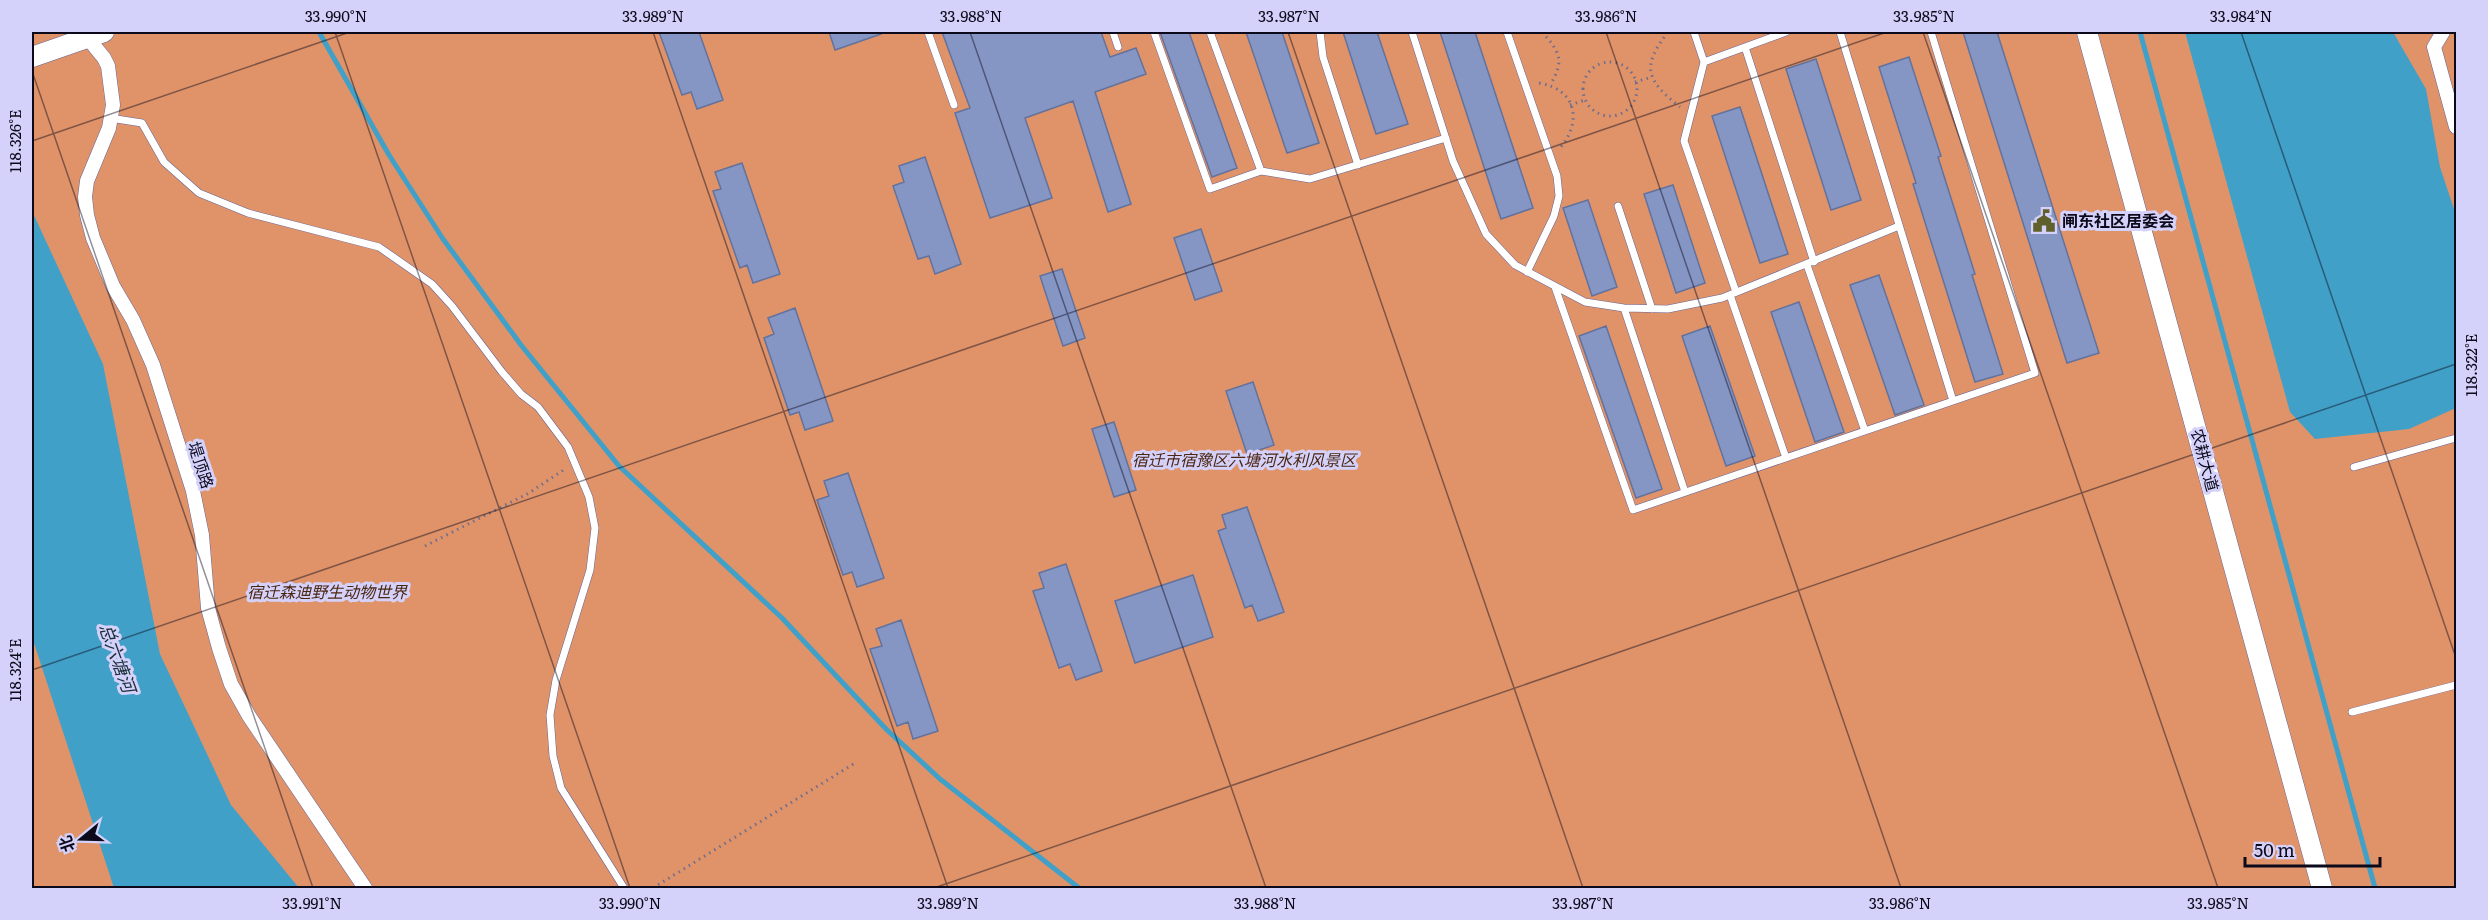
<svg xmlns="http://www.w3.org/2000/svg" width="2488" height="920" font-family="Literata,'Noto Sans SC',serif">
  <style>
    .green { fill: #e09369 }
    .water { fill: #41a0c8 }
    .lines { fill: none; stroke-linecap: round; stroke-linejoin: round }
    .stream { stroke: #41a0c8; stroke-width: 5 }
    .building { fill: #8696c4; stroke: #62729d; stroke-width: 1.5 }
    .lane-casing { stroke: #696491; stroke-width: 8 }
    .street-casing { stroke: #696491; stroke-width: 15 }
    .secondary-casing { stroke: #696491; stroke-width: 21 }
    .path { stroke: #716e8c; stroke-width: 3; stroke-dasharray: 1.5 4.5; stroke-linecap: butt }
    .lane { stroke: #fff; stroke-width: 7 }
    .street { stroke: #fff; stroke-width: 14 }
    .secondary { stroke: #fff; stroke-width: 20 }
    .ticks { fill: none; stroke: #0b091a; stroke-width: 1.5; stroke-opacity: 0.45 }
    .labels { text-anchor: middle; stroke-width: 6; stroke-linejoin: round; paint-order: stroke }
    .poi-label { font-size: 16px; font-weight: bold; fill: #0b091a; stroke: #d4d1fa; text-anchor: start }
    .park-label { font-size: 16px; font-style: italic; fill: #4b2610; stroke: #d4d1fa }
    .street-label { font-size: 16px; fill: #0b091a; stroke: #d4d1fa }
    .water-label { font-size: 18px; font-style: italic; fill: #1a2f39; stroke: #d4d1fa }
    .neatline { fill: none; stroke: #0b091a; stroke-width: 2 }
    .ticks-label { font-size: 15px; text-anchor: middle; fill: #0b091a }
  </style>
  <rect width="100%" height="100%" fill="#d4d1fa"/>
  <!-- green -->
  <path class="green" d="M32,32H2456V888H32Z"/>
  <!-- water -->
  <path class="water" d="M2185,32H2393L2426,89L2440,167L2456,215V408L2409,429L2315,439L2290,412Z
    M32,211L103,364L160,654L231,805L299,888H114L32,637Z"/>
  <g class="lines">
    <!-- stream -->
    <path class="stream" d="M319,32L389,155L443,239L521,345L619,466L782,618L886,729L940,779L1079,888
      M2140,32L2375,888"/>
  </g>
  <!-- building -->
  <path class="building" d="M659,32H699L723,100L697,109L691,92L682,95Z
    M829,32H880L881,34L835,50Z
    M942,32H1101L1110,57L1136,48L1146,74L1095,92L1131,204L1108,212L1073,101L1025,118L1052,198L990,218L955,113L970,108Z
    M1160,32H1189L1237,168L1212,177Z
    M1246,32H1282L1319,143L1287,153Z
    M1343,32H1377L1408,124L1376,134Z
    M1440,32H1475L1533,208L1501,219Z
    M1963,32H1997L2099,353L2067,363Z
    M1909,57L1941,156L1938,157L1975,274L1972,275L2003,374L1975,382L1913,184L1916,183L1879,67Z
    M1816,59L1861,200L1831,210L1786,69Z
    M1740,107L1788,254L1760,263L1712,116Z
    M925,157L961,264L935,274L929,256L918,259L893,186L904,182L899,166Z
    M742,163L780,274L753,283L747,265L740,268L713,191L721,189L715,172Z
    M1673,185L1705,283L1676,293L1644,194Z
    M1588,200L1617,287L1592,296L1563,208Z
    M1201,229L1222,291L1195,300L1174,238Z
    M1062,269L1085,338L1063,346L1040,276Z
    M1879,275L1924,405L1895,415L1850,285Z
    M1799,302L1844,432L1815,442L1771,312Z
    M795,308L833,421L805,430L799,412L790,415L764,338L774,334L768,318Z
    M1606,326L1662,489L1636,498L1579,336Z
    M1710,326L1755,456L1726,466L1682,336Z
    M1253,382L1274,445L1247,454L1226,391Z
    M1114,422L1136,490L1114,497L1092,429Z
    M848,473L884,578L857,587L852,572L843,575L817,500L829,496L824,481Z
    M1247,507L1284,612L1258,621L1252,605L1245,608L1218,531L1226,528L1222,515Z
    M1066,564L1102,671L1076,680L1070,664L1059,668L1033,591L1044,588L1039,573Z
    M1193,575L1213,637L1135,663L1115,601Z
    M901,620L938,731L913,739L908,722L897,726L870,649L882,646L876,629Z"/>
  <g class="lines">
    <!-- lane casing -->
    <g class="lane-casing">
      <path id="lane" d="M928,32L954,105
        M1113,32L1118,47
        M1154,32L1210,189L1261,171L1310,179L1446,138
        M1210,32L1261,171
        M1320,32L1323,57L1358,165
        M1412,32L1453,161L1486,234L1515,265L1585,302L1624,308L1668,309L1722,298L1899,226
        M1507,32L1557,176L1559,196L1554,216L1527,272
        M1694,32L1704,62L1684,141L1736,292
        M1840,32L1953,401
        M1745,47L1814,262
        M1704,62L1786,32
        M110,118L142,123L164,162L199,193L248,213L379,247L432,284L452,306L502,372L521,394L538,407L568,447L589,497L595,528L590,570L556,680L550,715L553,756L561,788L624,888
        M1618,206L1652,309
        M1807,265L1865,431
        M1555,287L1633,510L2035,373L1931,32
        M1730,295L1786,458
        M1624,308L1685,492
        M2354,467L2456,438
        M2352,712L2456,685"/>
    </g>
    <!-- street casing -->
    <g class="street-casing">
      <path id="street" d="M2443,32L2434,47L2456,127
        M87,37L104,58L108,66L113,105L109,128L87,181L85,197L87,215L93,238L113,286L133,320L153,365L193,491L202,535L208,608L219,648L231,684L249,716L365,888"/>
    </g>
    <!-- secondary casing -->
    <g class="secondary-casing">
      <path id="secondary" d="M2087,32L2322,888
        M32,57L104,32"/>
    </g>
    <!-- path -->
    <path class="path" d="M1542,32C1560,52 1565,61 1550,85
      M1668,32C1641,67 1646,80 1680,107
      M1583 89a27 27 0 1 1 54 0a27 27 0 1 1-54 0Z
      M1635,82L1652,77
      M1539,83C1576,89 1583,121 1560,148
      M1570,105L1585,100
      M425,546L529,493L565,469
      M653,888L855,763"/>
    <!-- lane -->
    <use href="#lane" class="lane"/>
    <!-- street -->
    <use href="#street" class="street"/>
    <!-- secondary -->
    <use href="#secondary" class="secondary"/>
  </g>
  <!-- ticks -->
  <path class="ticks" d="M335,32L630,888M653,32L948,888M970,32L1266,888M1288,32L1583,888M1606,32L1901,888M1923,32L2218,888M2241,32L2456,658M32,71L313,888M32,141L350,32M32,670L1887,32M934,888L2456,364"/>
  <!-- icons -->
  <defs>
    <g id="civic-bare" transform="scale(1.8)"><path d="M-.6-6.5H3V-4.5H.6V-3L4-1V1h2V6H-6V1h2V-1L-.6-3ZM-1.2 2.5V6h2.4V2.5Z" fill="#60602d" stroke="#d4d1fa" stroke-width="2.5" paint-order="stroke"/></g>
  </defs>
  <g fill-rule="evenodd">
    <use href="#civic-bare" x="2044" y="221"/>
  </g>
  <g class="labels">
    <!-- poi labels -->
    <g class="poi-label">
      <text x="2062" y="227">闸东社区居委会</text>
    </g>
    <!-- park labels -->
    <g class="park-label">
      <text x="1244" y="466">宿迁市宿豫区六塘河水利风景区</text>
      <text x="327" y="598">宿迁森迪野生动物世界</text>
    </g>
    <!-- street labels -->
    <g class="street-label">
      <text transform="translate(2205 460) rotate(75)" y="6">农耕大道</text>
      <text transform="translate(201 465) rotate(72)" y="6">堤顶路</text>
    </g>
    <!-- water labels -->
    <g class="water-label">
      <text transform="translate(117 658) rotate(70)" y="6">总六塘河</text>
    </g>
  </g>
  <!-- border -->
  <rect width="2488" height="920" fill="none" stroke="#d4d1fa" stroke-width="66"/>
  <!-- north arrow -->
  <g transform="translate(81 839) rotate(251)" stroke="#d4d1fa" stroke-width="4.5" paint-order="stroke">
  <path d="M0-4.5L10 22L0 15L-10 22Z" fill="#0b091a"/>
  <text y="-9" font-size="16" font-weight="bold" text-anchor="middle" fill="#0b091a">北</text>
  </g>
  <!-- scale -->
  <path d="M2245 857v9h135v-9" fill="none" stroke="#0b091a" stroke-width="3"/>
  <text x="2254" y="857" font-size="18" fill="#0b091a" stroke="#d4d1fa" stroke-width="4.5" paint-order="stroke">50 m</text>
  <rect x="33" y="33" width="2422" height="854" class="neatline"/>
  <g class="ticks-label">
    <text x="336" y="22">33.990°N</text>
    <text x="653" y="22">33.989°N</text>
    <text x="971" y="22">33.988°N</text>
    <text x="1289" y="22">33.987°N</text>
    <text x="1606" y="22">33.986°N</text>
    <text x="1924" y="22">33.985°N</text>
    <text x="2241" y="22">33.984°N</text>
    <text transform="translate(16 141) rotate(-90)" y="5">118.326°E</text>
    <text transform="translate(2472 365) rotate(-90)" y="5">118.322°E</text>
    <text transform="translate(16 670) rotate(-90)" y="5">118.324°E</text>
    <text x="312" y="909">33.991°N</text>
    <text x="630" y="909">33.990°N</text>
    <text x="948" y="909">33.989°N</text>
    <text x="1265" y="909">33.988°N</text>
    <text x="1583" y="909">33.987°N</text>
    <text x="1900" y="909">33.986°N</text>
    <text x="2218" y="909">33.985°N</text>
  </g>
</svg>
